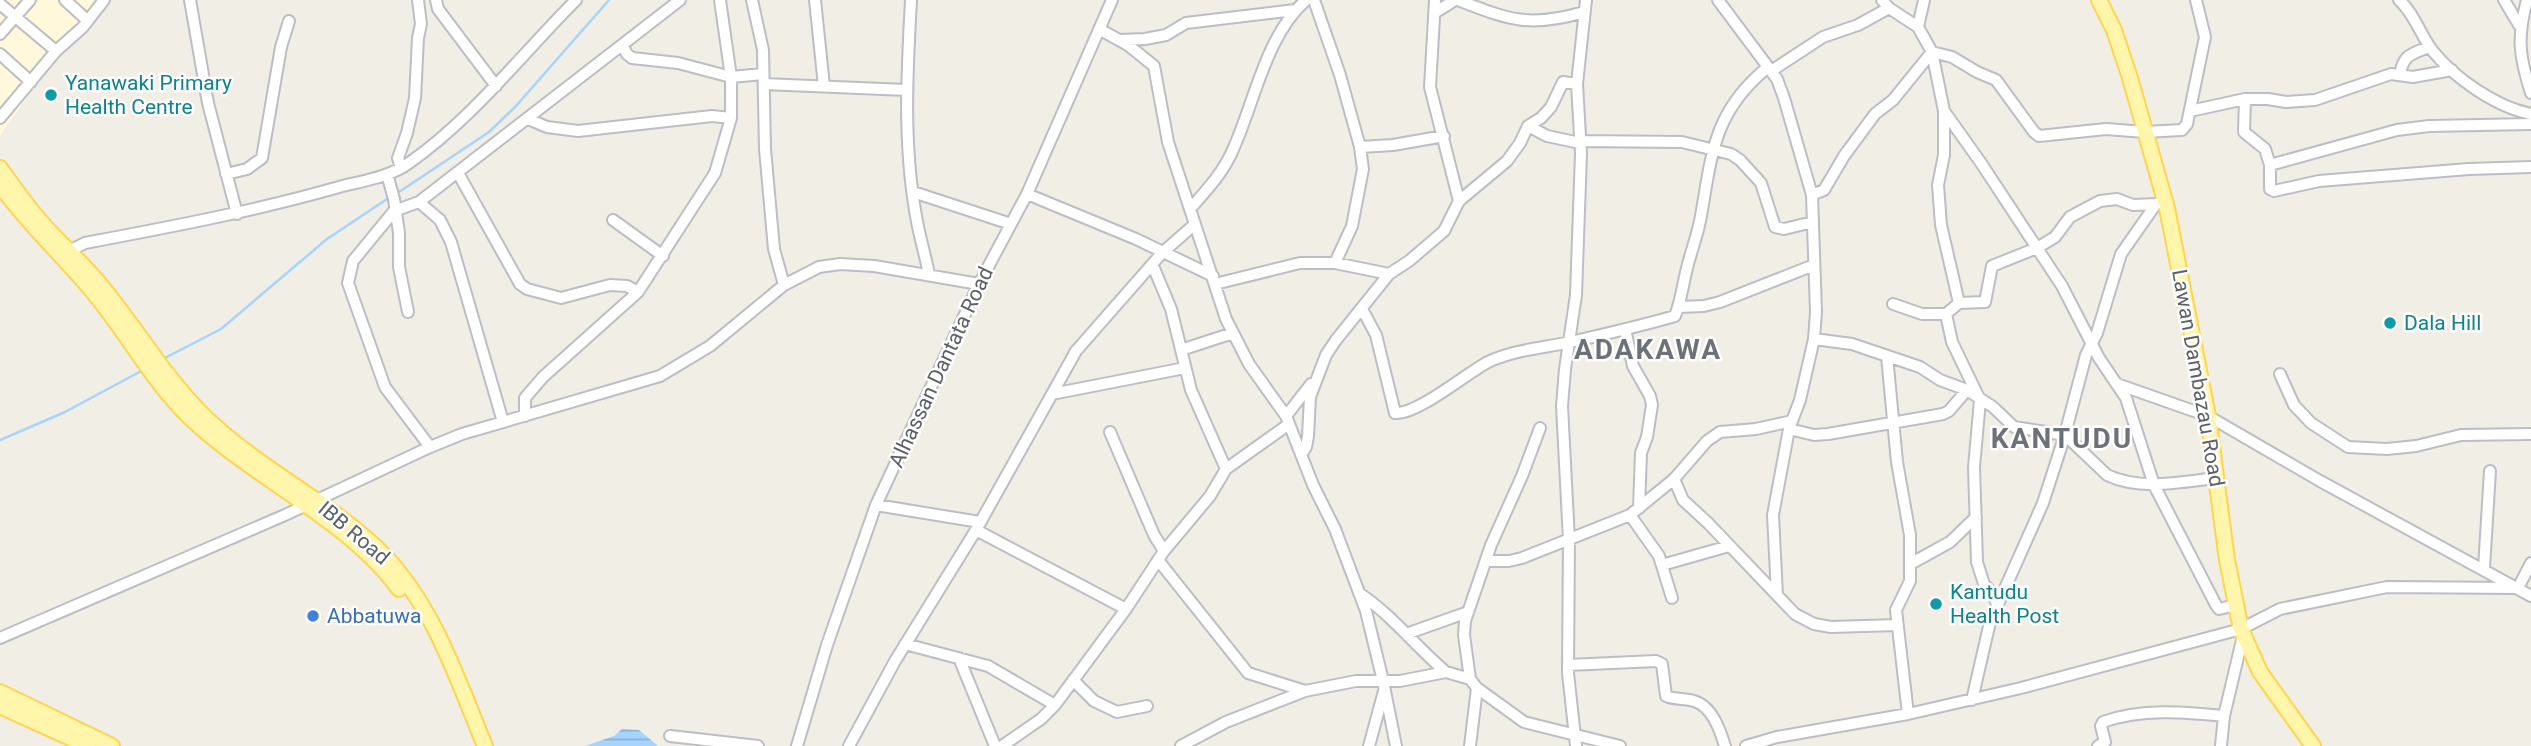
<svg xmlns="http://www.w3.org/2000/svg" width="2531" height="746" font-family="Roboto,sans-serif">
  <style>
    .commercial { fill: #fff8db }
    .water { fill: url(#water-rules) }
    .lines { fill: none; stroke-linecap: round; stroke-linejoin: round }
    .stream { stroke: #a6d4ff; stroke-width: 2.5 }
    .minor-casing { stroke: #bcbec5; stroke-width: 14 }
    .major-casing { stroke: #ffd54f; stroke-width: 18 }
    .minor { stroke: #fff; stroke-width: 10 }
    .major { stroke: #fff5ab; stroke-width: 14 }
    .culture-dot { fill: #0f9aa8; stroke: #fff; stroke-width: 2.5 }
    .shop-dot { fill: #3f7fe0; stroke: #fff; stroke-width: 2.5 }
    .labels { text-anchor: middle; stroke-width: 5; stroke-linejoin: round; paint-order: stroke }
    .culture-label { font-size: 21px; fill: #0d838f; stroke: #fff; text-anchor: start }
    .street-label { font-size: 21px; fill: #5c6067; stroke: #fff }
    .shop-label { font-size: 21px; fill: #366cbe; stroke: #fff; text-anchor: start }
    .district-label { font-size: 28px; font-weight: bold; letter-spacing: 2px; fill: #6d7279; stroke: #fff }
  </style>
  <defs>
    <pattern id="water-rules" width="6" height="5" patternUnits="userSpaceOnUse" patternTransform="scale(1.75)"><rect width="6" height="5" fill="#a6d4ff"/><path d="M0 2.5h6" fill="none" stroke="#8aafd2"/></pattern>
  </defs>
  <rect width="100%" height="100%" fill="#f0eee5"/>
  <!-- commercial -->
  <path class="commercial" d="M0,0H96L0,136Z"/>
  <!-- water -->
  <path class="water" d="M622,729L639,730L658,746H585L614,736Z"/>
  <g class="lines">
    <!-- stream -->
    <path class="stream" d="M396,194L489,132L516,106L609,0
      M163,359L221,329L327,239L390,197
      M0,440L65,412L145,369"/>
    <!-- minor casing -->
    <g class="minor-casing">
      <path id="minor" d="M65,0L87,20
        M190,0L208,103L237,214
        M436,0L438,9L496,86
        M752,0L763,50L765,149L774,249L784,285
        M815,0L824,86
        M911,0C907,72 903,144 916,216C919,235 925,254 929,274
        M1314,0L1340,75L1360,147L1363,169L1352,226L1335,263
        M1435,0L1430,87L1459,201
        M1458,0C1509,20 1530,28 1584,12
        M1718,0L1777,79L1784,98L1812,195L1816,312L1814,339L1800,400L1789,429L1773,515L1777,595
        M1882,0L1889,8L1918,27L1932,52L1944,111V155L1938,185L1941,225L1959,303
        M2399,0C2414,13 2420,34 2432,50C2454,78 2496,107 2531,114
        M2504,0L2519,25
        M2527,0C2517,37 2519,56 2531,93
        M0,4L56,51
        M1436,12L1455,0
        M1918,27L1924,0
        M1099,29L1128,45L1154,66L1168,142L1226,319L1249,364L1286,416L1313,485L1335,529L1366,611L1383,681L1396,746
        M0,34L30,0
        M1120,40L1145,39L1166,35L1186,23L1295,10
        M622,45L627,54L632,58L678,63L731,77L763,74
        M1932,52L1952,57L1977,72L1996,80L2034,132L2039,136L2106,129L2145,132L2182,130L2187,124L2205,37L2196,0
        M0,54L31,82
        M1771,71L1823,37L1858,25L1889,8
        M2400,75C2403,54 2412,54 2429,47
        M764,84L906,90
        M2245,99L2244,132L2265,149L2270,165V189L2274,191L2319,181L2469,169L2531,167
        M1944,111L1981,163L2062,286L2099,358L2126,398L2154,485L2216,605L2219,609L2236,605
        M2190,111L2245,99H2268L2286,102L2315,100L2391,74L2413,77L2452,70
        M0,118L56,51L83,27L104,0
        M528,119L547,127L578,131L712,116L731,118
        M1528,126L1547,136L1580,143
        M1580,141L1682,142L1731,154L1740,160L1761,183L1775,227L1784,229L1813,222
        M1360,147L1393,145L1444,136
        M2270,165L2397,130L2429,126L2531,124
        M401,168L398,158L407,133L415,98L418,38L421,24L418,0
        M458,173L520,284L527,289L561,298L610,285L627,286L638,292
        M226,174L247,169L262,158L281,47L289,21
        M387,174L394,199L399,233V267L408,312
        M913,192L1011,224
        M1027,194L1136,239L1213,276
        M1812,195L1824,190L1844,156L1875,114L1893,100L1932,52
        M419,202L440,220L451,242L503,422
        M1190,209C1205,192 1220,176 1230,156C1254,107 1264,37 1306,0
        M613,220L663,256
        M69,251L85,243C170,227 255,211 339,187C362,181 390,177 409,163C473,118 521,55 576,0
        M1153,266L1171,309L1191,390L1226,469
        M1215,284L1300,263H1335L1389,274
        M1893,304L1922,314H1946L1959,303L1985,302L1992,266L2037,248L2055,237L2070,217L2100,201L2117,199L2133,205L2156,204
        M1678,307L1704,306L1720,302L1814,265
        M1362,309L1376,335L1395,413C1417,415 1467,373 1488,362C1514,350 1542,348 1571,342C1605,334 1641,326 1675,316C1681,301 1683,284 1687,268C1691,251 1698,234 1701,216C1712,152 1714,111 1768,67
        M1946,314L1952,342L1980,400L1974,467L1977,562L1984,584L1994,595L1997,605
        M1625,329L1633,366L1650,396L1652,405L1647,437L1641,453L1639,508
        M1814,339L1852,344L1920,367L1940,380L1967,390L1993,407L2014,427L2065,435L2107,475C2140,491 2182,482 2216,478
        M1181,350L1233,333
        M1887,356L1897,462L1910,535V581L1896,610L1908,714
        M2280,374L2294,405L2311,423L2348,447L2387,449L2416,446L2461,435L2531,434
        M2117,384L2208,416L2320,481L2531,596
        M1052,394L1185,368
        M525,416V398L543,377L638,292L715,173L731,118V77L720,0
        M1286,416L1311,384
        M1789,429L1814,435L1828,434L1943,414L1949,411L1967,390
        M1110,432L1154,535L1164,551
        M430,447L385,387L348,283L353,261L394,211L419,202L680,0
        M1301,455L1306,447L1308,436L1310,397L1326,355L1336,340L1389,274L1409,261L1444,231L1459,201L1507,161L1520,143L1528,126L1541,118L1551,107L1563,82L1577,84
        M1674,479L1683,500L1708,523L1795,614L1814,624L1831,627L1898,625
        M876,505L980,522
        M1630,515L1659,556L1672,598
        M976,530L1126,609
        M1158,560L1248,673L1305,691
        M1486,561H1509L1522,558L1630,515L1674,479L1707,441L1720,432L1756,429L1792,421
        M1912,563L1950,542L1976,517
        M1662,565L1729,546
        M2484,568L2490,471
        M1359,593C1392,615 1416,647 1446,672
        M1406,634L1468,612
        M0,638L285,515L430,447L462,434L660,376L710,346L784,285L819,267L840,264L874,266L979,284
        M905,644L988,666L1055,705
        M959,658L995,746
        M1568,665L1656,661L1662,664L1666,696C1675,700 1685,698 1694,701C1712,706 1720,730 1725,746
        M1470,679L1464,635L1465,621L1491,545L1522,476L1540,428
        M1073,680L1094,701L1117,712L1147,706
        M1972,700L1990,622L2043,503L2064,438L2086,355L2097,333L2121,254L2156,204L2165,201
        M670,736L758,746
        M797,746L827,645L876,505L979,284L1027,194L1112,0
        M849,746L895,661L976,530L1076,351L1162,253L1195,224
        M1002,746L1041,719L1055,705L1126,609L1164,551L1210,496L1226,469L1289,424
        M1181,746L1226,722L1305,691L1356,681H1400L1446,672L1470,679L1477,688L1524,722L1620,746
        M1369,746L1384,691
        M1470,746L1477,688
        M1576,746L1568,673L1569,540L1562,406L1565,369L1576,295L1581,154L1577,84L1586,0
        M1746,746L1777,737L1908,714L2021,688L2241,629L2280,609L2387,587L2518,588L2531,563
        M2098,746L2105,742L2101,726L2103,722C2141,708 2185,712 2224,716L2243,636
        M2221,746L2224,716"/>
    </g>
    <!-- major casing -->
    <g class="major-casing">
      <path id="major" d="M2099,0L2114,30L2130,78L2167,208L2208,416L2227,560L2241,629L2260,672L2313,746
        M0,168C13,186 26,205 41,222C61,245 84,264 103,288C141,334 170,387 216,427C268,474 334,505 384,555C434,607 458,681 485,746
        M0,185C29,226 66,258 97,297C132,340 156,388 198,425C259,480 351,523 399,589
        M0,692L112,746
        M0,706L88,746"/>
    </g>
    <!-- minor -->
    <use href="#minor" class="minor"/>
    <!-- major -->
    <use href="#major" class="major"/>
  </g>
  <!-- markers -->
  <g class="culture-dot">
    <circle cx="51" cy="95" r="7"/>
    <circle cx="2390" cy="323" r="7"/>
    <circle cx="1936" cy="604" r="7"/>
  </g>
  <circle class="shop-dot" cx="313" cy="616" r="7"/>
  <g class="labels">
    <!-- culture labels -->
    <g class="culture-label">
      <text x="65" y="90">Yanawaki Primary<tspan x="65" dy="24">Health Centre</tspan></text>
      <text x="2404" y="330">Dala Hill</text>
      <text x="1950" y="599">Kantudu<tspan x="1950" dy="24">Health Post</tspan></text>
    </g>
    <!-- street labels -->
    <g class="street-label">
      <text transform="translate(941 367) rotate(-65)" y="7">Alhassan Dantata Road</text>
      <text transform="translate(2198 378) rotate(80)" y="7">Lawan Dambazau Road</text>
      <text transform="translate(354 533) rotate(40)" y="7">IBB Road</text>
    </g>
    <!-- shop labels -->
    <g class="shop-label">
      <text x="327" y="623">Abbatuwa</text>
    </g>
    <!-- district labels -->
    <g class="district-label">
      <text x="1648" y="359">ADAKAWA</text>
      <text x="2062" y="448">KANTUDU</text>
    </g>
  </g>
</svg>
